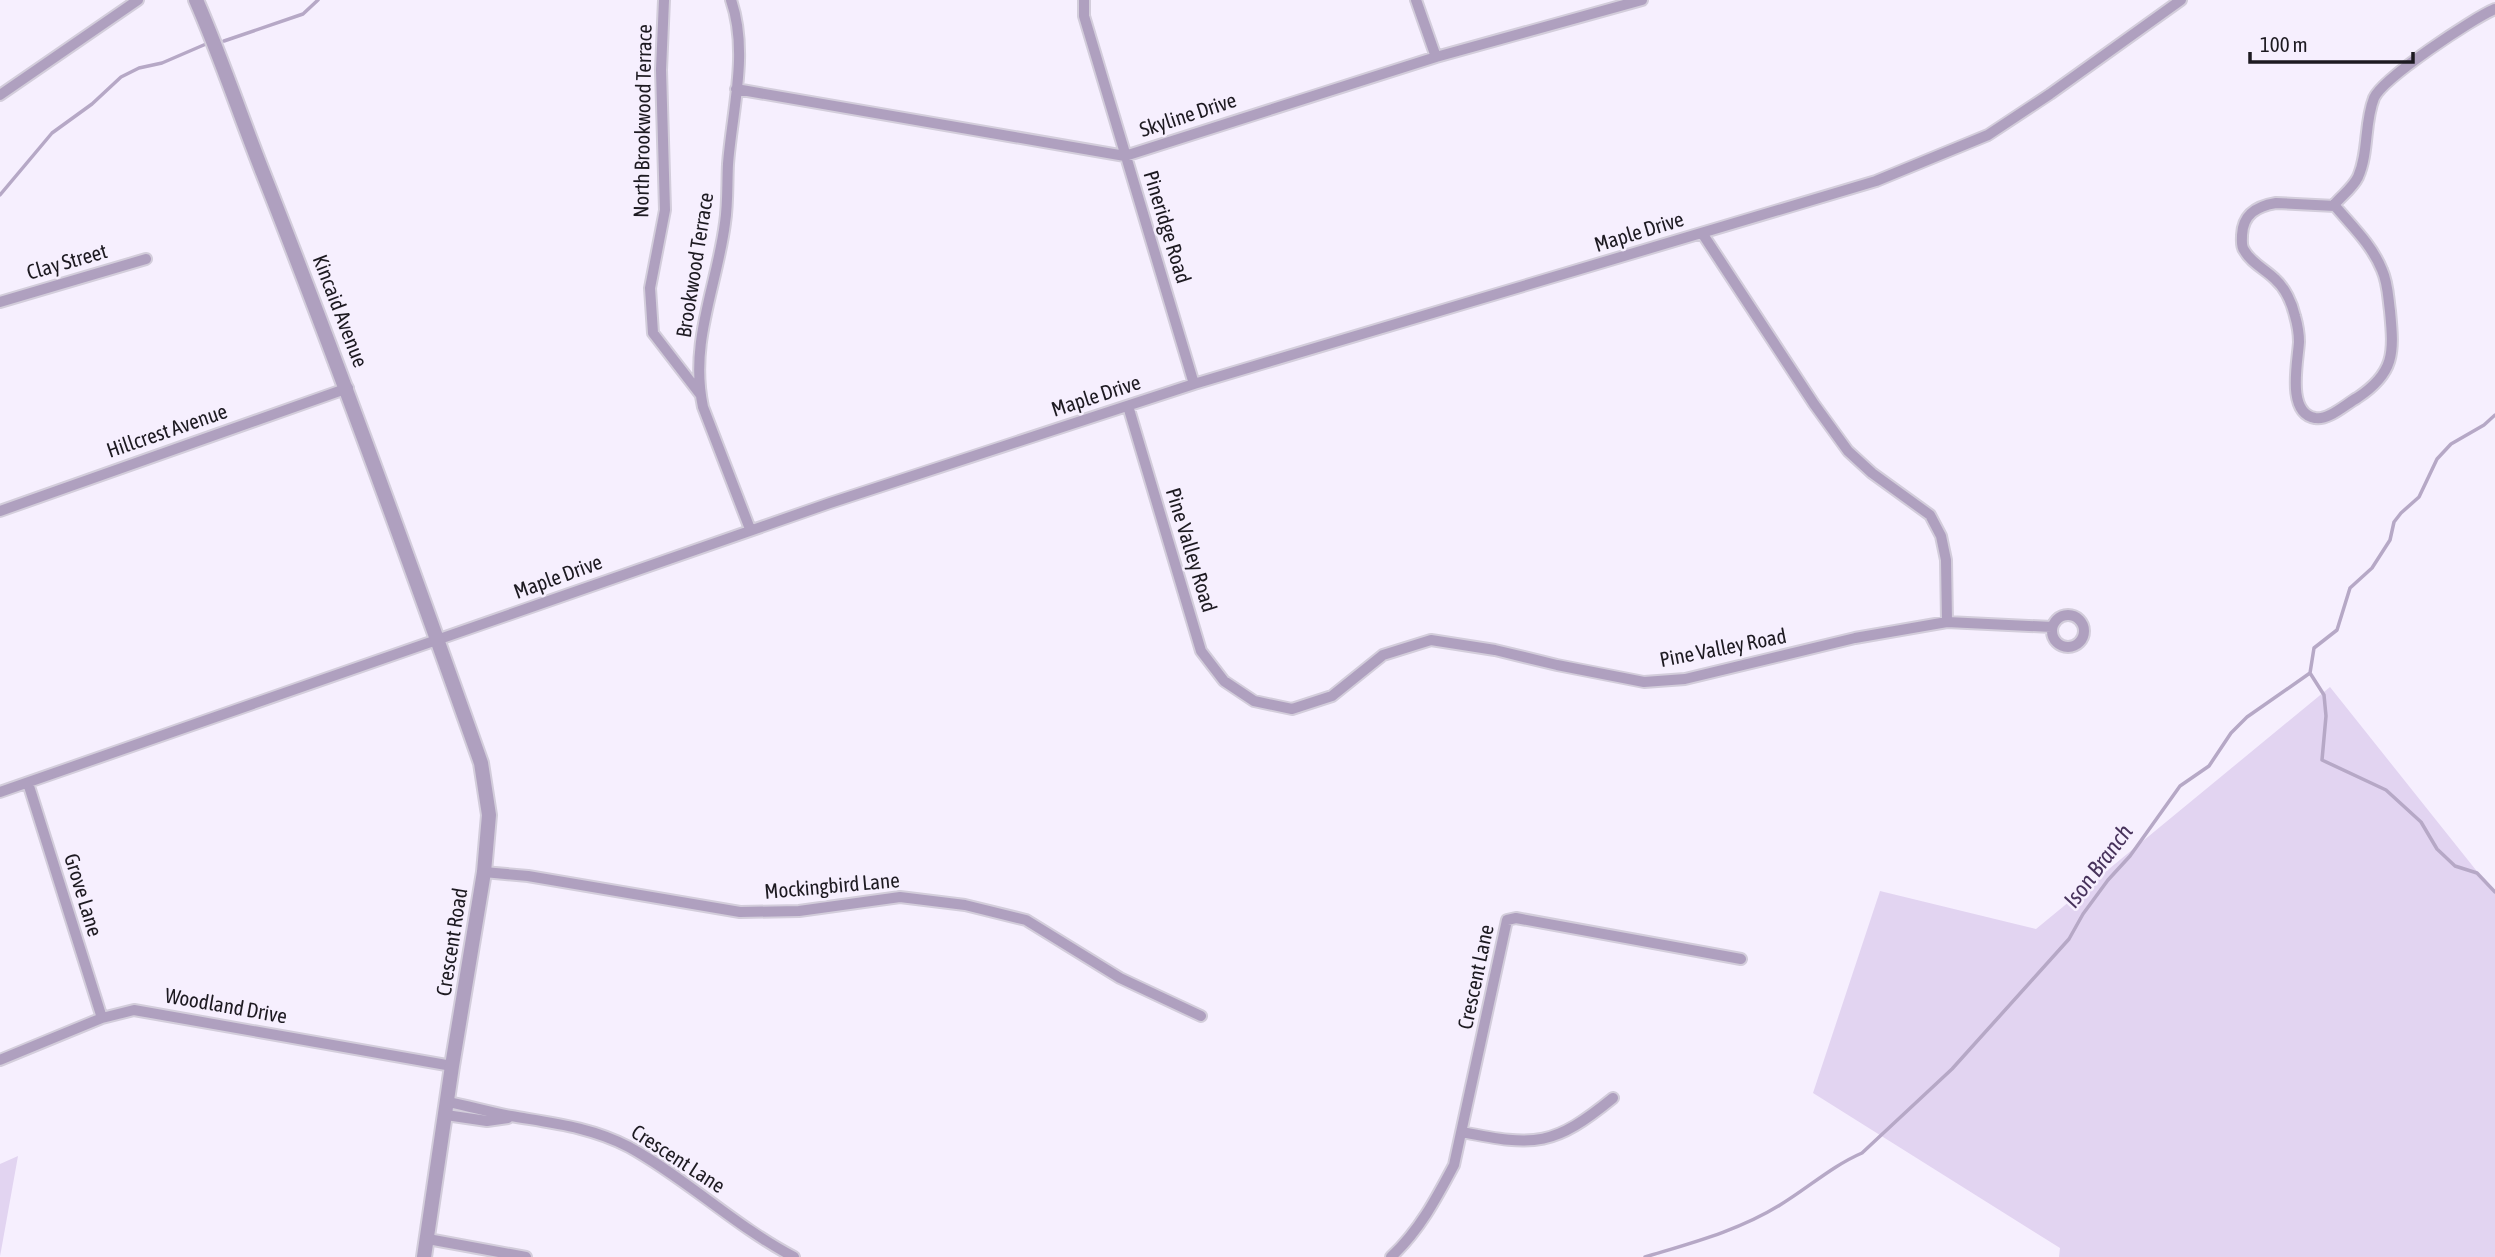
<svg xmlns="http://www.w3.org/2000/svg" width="2495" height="1257" font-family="'Asap Condensed',sans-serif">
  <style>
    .green { fill: #e2d4f1 }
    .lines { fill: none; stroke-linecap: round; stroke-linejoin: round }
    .stream { stroke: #b6a8c6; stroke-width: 3.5 }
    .minor-casing { stroke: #d3cddb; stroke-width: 14 }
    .tertiary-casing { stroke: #d3cddb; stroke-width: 18 }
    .minor { stroke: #afa0bf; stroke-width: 10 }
    .tertiary { stroke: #afa0bf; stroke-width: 14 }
    .labels { text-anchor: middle; stroke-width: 5; stroke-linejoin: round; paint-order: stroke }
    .street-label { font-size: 21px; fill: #1d1a21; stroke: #f6effe }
    .water-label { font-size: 23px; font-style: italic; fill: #48335c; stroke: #f6effe }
  </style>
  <rect width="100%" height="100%" fill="#f6effe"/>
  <!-- green -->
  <path class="green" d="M2330,687L2495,894V1257H2059L2060,1248L1813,1093L1880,891L2036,929Z
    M18,1156L1,1251L0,1256V1164Z"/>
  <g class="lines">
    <!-- stream -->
    <path class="stream" d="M224,41L303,14L318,0
      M0,195L52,133L92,104L121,77L139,68L162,63L206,44
      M2310,673L2324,695L2326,716L2322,760L2386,790L2421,822L2437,849L2455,866L2477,873L2495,892
      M1645,1257C1691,1243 1738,1231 1780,1205C1808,1188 1832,1166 1862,1153L1952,1069L2069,939L2083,914L2108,880L2130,856L2180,786L2209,766L2231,733L2247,717L2310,673L2314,648L2337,630L2350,588L2372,568L2390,540L2394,522L2401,513L2419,497L2437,459L2451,444L2484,425L2495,415"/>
    <!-- minor casing -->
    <g class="minor-casing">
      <path id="minor" d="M664,0L661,70L665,210L650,288L653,333L700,394
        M731,0C749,52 732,111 728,164C727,183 728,204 725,223C717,286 689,342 703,407L750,529
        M1084,0V16L1194,384
        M1416,0L1436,57
        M736,89L1125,156L1436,57L1642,0
        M0,95L138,0
        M2276,203L2335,206C2352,226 2372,245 2382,270C2388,283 2388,297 2390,311C2394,353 2395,373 2357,398C2346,404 2328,421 2315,418C2286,413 2298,361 2299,342C2299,334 2297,323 2295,316C2292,303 2285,288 2275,279C2265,269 2251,263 2244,250C2241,246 2242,241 2242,235C2243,214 2257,206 2276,203Z
        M2334,205C2342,195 2352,189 2358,177C2369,152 2364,123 2374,98C2383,78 2473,18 2495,9
        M1702,233L1814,404L1848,451L1872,473L1930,515L1941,536L1946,560L1947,622
        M0,302L146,259
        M1128,406L1201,651L1224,681L1254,701L1292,709L1332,696L1383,655L1431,640L1495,650L1557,665L1644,682L1685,679L1855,638L1947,622L2052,627
        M0,511L348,388
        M2052 631a16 16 0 1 1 32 0a16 16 0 1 1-32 0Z
        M28,783L102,1018
        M0,792L830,503L1194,384L1876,181L1988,135L2050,94L2181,0
        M484,872L528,876L740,912L799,911L900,897L965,905L1026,920L1120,978L1201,1016
        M0,1060L102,1018L134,1010L452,1066
        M448,1102C469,1106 489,1112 511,1116C552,1123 591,1127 629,1147C687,1179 735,1226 794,1257
        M446,1115L487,1121L508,1118
        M1462,1132C1536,1147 1554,1146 1613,1098
        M428,1239L526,1257
        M1391,1257C1419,1231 1436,1199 1454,1165L1507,920L1516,918L1741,959"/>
    </g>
    <!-- tertiary casing -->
    <g class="tertiary-casing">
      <path id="tertiary" d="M196,0C221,57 240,115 263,173C340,368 411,565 481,763L489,815L484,872L452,1066L424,1257"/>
    </g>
    <!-- minor -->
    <use href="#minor" class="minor"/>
    <!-- tertiary -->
    <use href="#tertiary" class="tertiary"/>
  </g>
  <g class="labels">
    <!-- street labels -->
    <g class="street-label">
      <text transform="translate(1188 115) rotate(-18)" y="7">Skyline Drive</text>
      <text transform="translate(643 121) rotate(-89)" y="7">North Brookwood Terrace</text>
      <text transform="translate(1167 227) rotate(73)" y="7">Pineridge Road</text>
      <text transform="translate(1639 232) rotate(-17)" y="7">Maple Drive</text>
      <text transform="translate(67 262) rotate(-16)" y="7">Clay Street</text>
      <text transform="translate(695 265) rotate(-81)" y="7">Brookwood Terrace</text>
      <text transform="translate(340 311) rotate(69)" y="7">Kincaid Avenue</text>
      <text transform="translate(1096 396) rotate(-18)" y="7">Maple Drive</text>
      <text transform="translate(167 431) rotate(-19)" y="7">Hillcrest Avenue</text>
      <text transform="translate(1191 550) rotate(73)" y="7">Pine Valley Road</text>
      <text transform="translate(558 577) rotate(-20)" y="7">Maple Drive</text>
      <text transform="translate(1723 648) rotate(-11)" y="7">Pine Valley Road</text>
      <text transform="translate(832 886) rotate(-5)" y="7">Mockingbird Lane</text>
      <text transform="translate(83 895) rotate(73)" y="7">Grove Lane</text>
      <text transform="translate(452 942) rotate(-81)" y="7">Crescent Road</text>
      <text transform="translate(1476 977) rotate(-78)" y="7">Crescent Lane</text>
      <text transform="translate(226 1006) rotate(10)" y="7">Woodland Drive</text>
      <text transform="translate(678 1159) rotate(33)" y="7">Crescent Lane</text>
    </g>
    <!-- water labels -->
    <g class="water-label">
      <text transform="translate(2098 866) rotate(-53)" y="8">Ison Branch</text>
    </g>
  </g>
  <!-- scale -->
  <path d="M2250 52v10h163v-10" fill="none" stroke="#1d1a21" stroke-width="3.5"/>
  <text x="2260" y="52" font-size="21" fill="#1d1a21" stroke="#f6effe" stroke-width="5" paint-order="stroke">100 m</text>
</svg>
